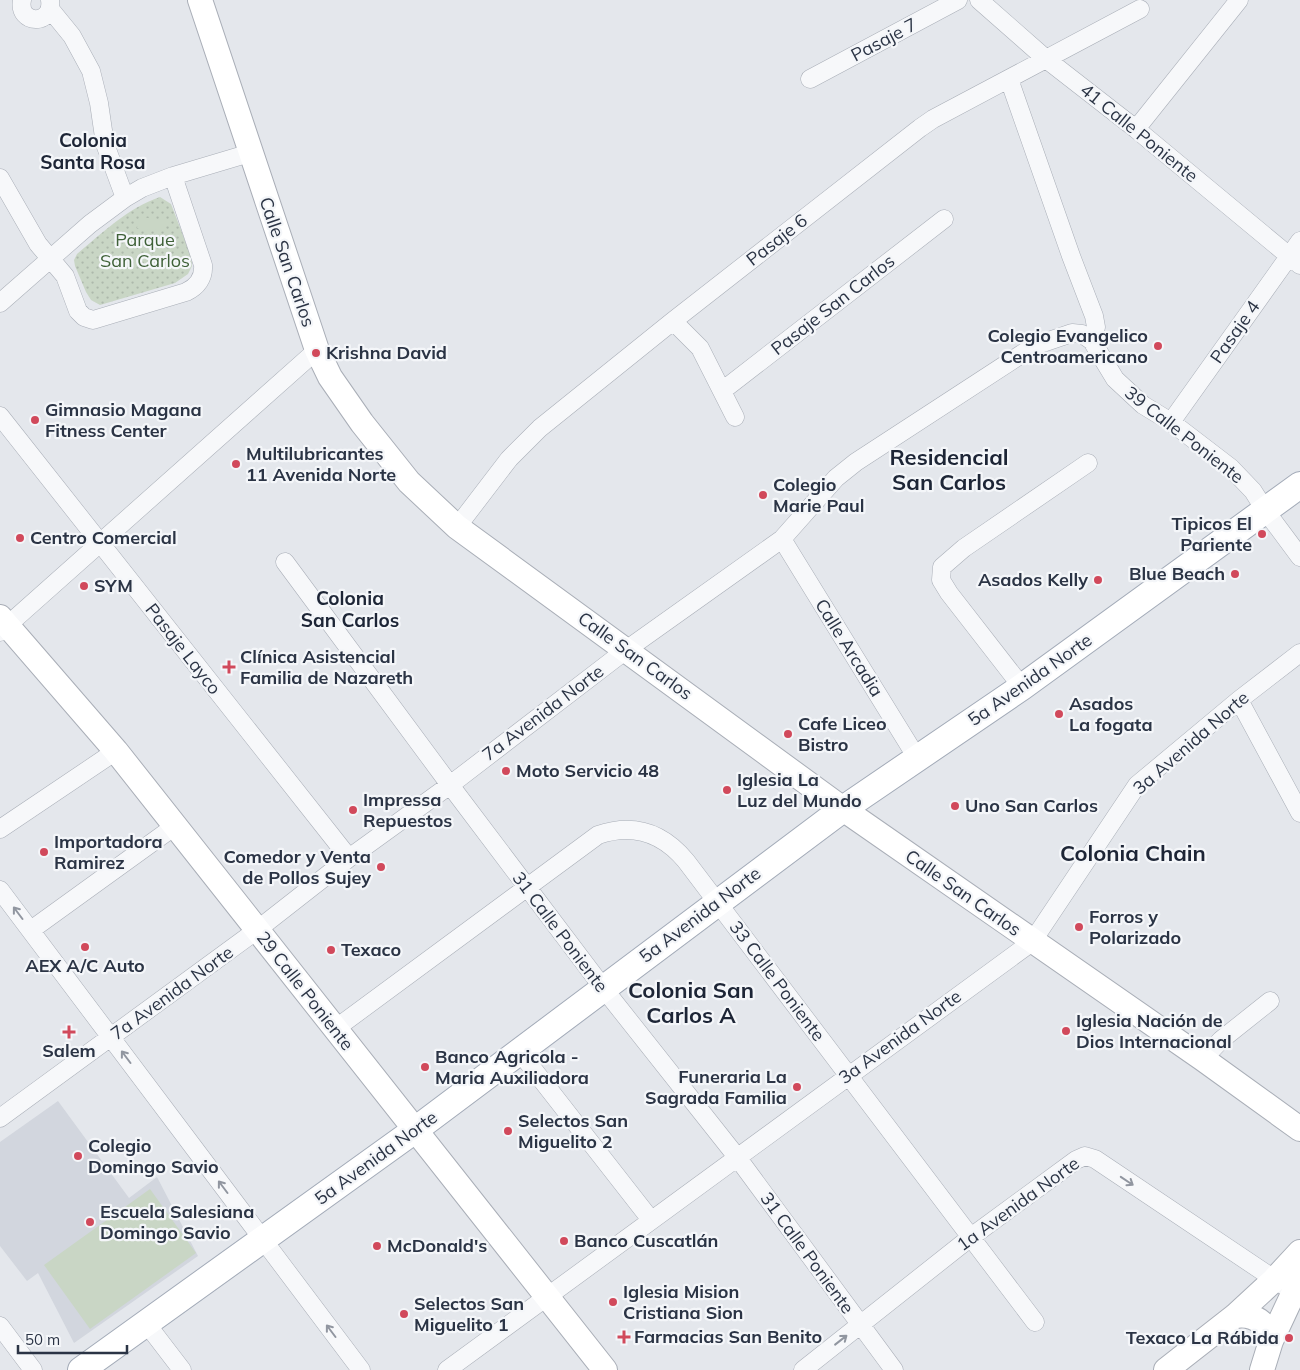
<svg xmlns="http://www.w3.org/2000/svg" width="1300" height="1370" font-family="Mulish,sans-serif">
  <style>
    .built { fill: #d2d6de }
    .park { fill: url(#park-dots) }
    .pitch { fill: #c9d6c5 }
    .lines { fill: none; stroke-linecap: round; stroke-linejoin: round }
    .street-casing { stroke: #a9aeb7; stroke-width: 19 }
    .secondary-casing { stroke: #a9aeb7; stroke-width: 26 }
    .primary-casing { stroke: #a3abb8; stroke-width: 28 }
    .street { stroke: #f7f8fa; stroke-width: 18 }
    .secondary { stroke: #fff; stroke-width: 24 }
    .primary { stroke: #fff; stroke-width: 26 }
    .oneway { stroke: #9196a0 }
    .poi-dot { fill: #d1495b; stroke: #f4f6f9; stroke-width: 2 }
    .labels { text-anchor: middle; stroke-width: 4.5; stroke-linejoin: round; paint-order: stroke }
    .street-label { font-size: 18px; fill: #2b3445; stroke: #f4f6f9 }
    .park-label { font-size: 18px; fill: #3f6138; stroke: #f4f6f9 }
    .poi-label { font-size: 18px; font-weight: bold; fill: #2b3445; stroke: #f4f6f9; text-anchor: start }
    .neighbourhood-label { font-size: 19px; font-weight: bold; fill: #1d2536; stroke: #f4f6f9 }
    .district-label { font-size: 22px; font-weight: bold; fill: #1d2536; stroke: #f4f6f9 }
  </style>
  <defs>
    <pattern id="park-dots" width="8" height="8" patternUnits="userSpaceOnUse" patternTransform="scale(1.25)"><rect width="8" height="8" fill="#c9d6c5"/><path d="M2 2h.1M6 6h.1" fill="none" stroke="#adb8ab" stroke-width="1.8" stroke-linecap="round"/></pattern>
  </defs>
  <rect width="100%" height="100%" fill="#e4e7ec"/>
  <!-- built -->
  <path class="built" d="M58,1101L129,1198L157,1177L198,1256L74,1343L38,1273L27,1281L0,1246V1142Z"/>
  <!-- park -->
  <path class="park" d="M160,197L171,204L191,256L192,266L188,274L175,283L100,305L91,300L86,292L75,266L74,260L77,254C102,233 128,208 160,197Z"/>
  <!-- pitch -->
  <path class="pitch" d="M139,217L166,220L165,231L137,228Z
    M150,1189L196,1253L90,1329L44,1265Z"/>
  <g class="lines">
    <!-- street casing -->
    <g class="street-casing">
      <path id="street" d="M22,0C17,25 54,26 50,0
        M979,0L1046,59L1136,129L1300,265
        M50,9L72,36L91,71L99,103L105,144L125,198
        M810,79L958,0
        M1009,79L1071,256L1094,316L1096,327L1092,341
        M1136,129L1239,0
        M0,178L38,244L65,276L78,311L84,317L93,320L186,292C197,287 204,278 203,265L173,176
        M0,303L90,224L125,198L142,188L173,176L250,153
        M673,321L700,348L735,417
        M722,391L944,219
        M0,416L349,858
        M1171,422L1300,241
        M457,527L509,459L540,428L673,321L920,128L933,119L1140,9
        M782,539L917,758
        M285,562L450,785L604,989L737,1157L894,1370
        M0,632L317,350
        M1022,687L949,593L941,580L942,567L964,548L1088,463
        M1239,700L1300,813
        M0,829L116,751
        M0,890L361,1370
        M31,930L175,826
        M335,1029L598,835C633,823 662,832 686,861L1035,1322
        M519,1051L651,1220
        M1203,1059L1221,1040L1270,1001
        M0,1118L257,930L349,858L450,785L626,650L782,539L836,478L856,462L1034,346L1072,333L1082,334L1092,341L1115,379L1143,405L1171,422L1231,468L1253,491L1265,510L1300,557
        M146,1323L182,1370
        M0,1326L33,1370
        M447,1370L1032,942L1137,785L1239,700L1300,653
        M803,1370L971,1237L1076,1160L1085,1156L1095,1159L1283,1285"/>
    </g>
    <!-- secondary casing -->
    <g class="secondary-casing">
      <path id="secondary" d="M200,0L317,350L330,377L362,423L409,482L457,527L843,809L1203,1059L1300,1129
        M0,617L116,751L605,1370
        M1235,1316C1254,1313 1267,1322 1271,1341
        M1166,1370L1235,1316L1274,1280L1300,1252
        M1262,1370L1271,1341L1300,1279"/>
    </g>
    <!-- primary casing -->
    <g class="primary-casing">
      <path id="primary" d="M81,1370L415,1130L843,809L1022,687L1300,485"/>
    </g>
    <!-- street -->
    <use href="#street" class="street"/>
    <!-- secondary -->
    <use href="#secondary" class="secondary"/>
    <!-- primary -->
    <use href="#primary" class="primary"/>
  </g>
  <!-- one-way arrows -->
  <defs><path id="oneway-shaft" d="M-6 0H5M1.5-3L5.5 0L1.5 3" fill="none" stroke-width="1.6" stroke-linecap="round" stroke-linejoin="round" transform="scale(1.25)"/></defs>
  <g class="oneway">
    <use href="#oneway-shaft" transform="translate(18 913) rotate(-127)"/>
    <use href="#oneway-shaft" transform="translate(126 1057) rotate(-127)"/>
    <use href="#oneway-shaft" transform="translate(1127 1181) rotate(34)"/>
    <use href="#oneway-shaft" transform="translate(223 1187) rotate(-127)"/>
    <use href="#oneway-shaft" transform="translate(331 1331) rotate(-127)"/>
    <use href="#oneway-shaft" transform="translate(841 1340) rotate(-38)"/>
  </g>
  <!-- markers -->
  <g class="poi-dot">
    <circle cx="1158" cy="346" r="5"/>
    <circle cx="316" cy="353" r="5"/>
    <circle cx="35" cy="420" r="5"/>
    <circle cx="236" cy="464" r="5"/>
    <circle cx="763" cy="495" r="5"/>
    <circle cx="1262" cy="534" r="5"/>
    <circle cx="20" cy="538" r="5"/>
    <circle cx="1235" cy="574" r="5"/>
    <circle cx="1098" cy="580" r="5"/>
    <circle cx="84" cy="586" r="5"/>
    <path d="M226.5 659.5h5v5h5v5h-5v5h-5v-5h-5v-5h5z"/>
    <circle cx="1059" cy="714" r="5"/>
    <circle cx="788" cy="734" r="5"/>
    <circle cx="506" cy="771" r="5"/>
    <circle cx="727" cy="790" r="5"/>
    <circle cx="955" cy="806" r="5"/>
    <circle cx="353" cy="810" r="5"/>
    <circle cx="44" cy="852" r="5"/>
    <circle cx="381" cy="867" r="5"/>
    <circle cx="1079" cy="927" r="5"/>
    <circle cx="85" cy="947" r="5"/>
    <circle cx="331" cy="950" r="5"/>
    <circle cx="1066" cy="1031" r="5"/>
    <path d="M66.5 1024.5h5v5h5v5h-5v5h-5v-5h-5v-5h5z"/>
    <circle cx="425" cy="1067" r="5"/>
    <circle cx="797" cy="1087" r="5"/>
    <circle cx="508" cy="1131" r="5"/>
    <circle cx="78" cy="1156" r="5"/>
    <circle cx="90" cy="1222" r="5"/>
    <circle cx="564" cy="1241" r="5"/>
    <circle cx="377" cy="1246" r="5"/>
    <circle cx="613" cy="1302" r="5"/>
    <circle cx="404" cy="1314" r="5"/>
    <path d="M621.5 1329.5h5v5h5v5h-5v5h-5v-5h-5v-5h5z"/>
    <circle cx="1289" cy="1338" r="5"/>
  </g>
  <g class="labels">
    <!-- street labels -->
    <g class="street-label">
      <text transform="translate(884 40) rotate(-28)" y="6">Pasaje 7</text>
      <text transform="translate(1139 133) rotate(39)" y="6">41 Calle Poniente</text>
      <text transform="translate(777 240) rotate(-38)" y="6">Pasaje 6</text>
      <text transform="translate(287 262) rotate(71)" y="6">Calle San Carlos</text>
      <text transform="translate(833 305) rotate(-38)" y="6">Pasaje San Carlos</text>
      <text transform="translate(1235 332) rotate(-55)" y="6">Pasaje 4</text>
      <text transform="translate(1184 435) rotate(38)" y="6">39 Calle Poniente</text>
      <text transform="translate(849 648) rotate(58)" y="6">Calle Arcadia</text>
      <text transform="translate(183 649) rotate(52)" y="6">Pasaje Layco</text>
      <text transform="translate(635 656) rotate(36)" y="6">Calle San Carlos</text>
      <text transform="translate(1030 680) rotate(-35)" y="6">5a Avenida Norte</text>
      <text transform="translate(543 713) rotate(-37)" y="6">7a Avenida Norte</text>
      <text transform="translate(1191 743) rotate(-41)" y="6">3a Avenida Norte</text>
      <text transform="translate(963 893) rotate(35)" y="6">Calle San Carlos</text>
      <text transform="translate(700 915) rotate(-37)" y="6">5a Avenida Norte</text>
      <text transform="translate(560 932) rotate(53)" y="6">31 Calle Poniente</text>
      <text transform="translate(777 981) rotate(53)" y="6">33 Calle Poniente</text>
      <text transform="translate(305 991) rotate(52)" y="6">29 Calle Poniente</text>
      <text transform="translate(172 993) rotate(-36)" y="6">7a Avenida Norte</text>
      <text transform="translate(900 1037) rotate(-36)" y="6">3a Avenida Norte</text>
      <text transform="translate(376 1158) rotate(-36)" y="6">5a Avenida Norte</text>
      <text transform="translate(1018 1204) rotate(-36)" y="6">1a Avenida Norte</text>
      <text transform="translate(807 1253) rotate(54)" y="6">31 Calle Poniente</text>
    </g>
    <!-- park labels -->
    <g class="park-label">
      <text x="145" y="246">Parque<tspan x="145" dy="21">San Carlos</tspan></text>
    </g>
    <!-- poi labels -->
    <g class="poi-label">
      <text x="1148" y="342" text-anchor="end">Colegio Evangelico<tspan x="1148" dy="21">Centroamericano</tspan></text>
      <text x="326" y="359">Krishna David</text>
      <text x="45" y="416">Gimnasio Magana<tspan x="45" dy="21">Fitness Center</tspan></text>
      <text x="246" y="460">Multilubricantes<tspan x="246" dy="21">11 Avenida Norte</tspan></text>
      <text x="773" y="491">Colegio<tspan x="773" dy="21">Marie Paul</tspan></text>
      <text x="1252" y="530" text-anchor="end">Tipicos El<tspan x="1252" dy="21">Pariente</tspan></text>
      <text x="30" y="544">Centro Comercial</text>
      <text x="1225" y="580" text-anchor="end">Blue Beach</text>
      <text x="1088" y="586" text-anchor="end">Asados Kelly</text>
      <text x="94" y="592">SYM</text>
      <text x="240" y="663">Clínica Asistencial<tspan x="240" dy="21">Familia de Nazareth</tspan></text>
      <text x="1069" y="710">Asados<tspan x="1069" dy="21">La fogata</tspan></text>
      <text x="798" y="730">Cafe Liceo<tspan x="798" dy="21">Bistro</tspan></text>
      <text x="516" y="777">Moto Servicio 48</text>
      <text x="737" y="786">Iglesia La<tspan x="737" dy="21">Luz del Mundo</tspan></text>
      <text x="363" y="806">Impressa<tspan x="363" dy="21">Repuestos</tspan></text>
      <text x="965" y="812">Uno San Carlos</text>
      <text x="54" y="848">Importadora<tspan x="54" dy="21">Ramirez</tspan></text>
      <text x="371" y="863" text-anchor="end">Comedor y Venta<tspan x="371" dy="21">de Pollos Sujey</tspan></text>
      <text x="1089" y="923">Forros y<tspan x="1089" dy="21">Polarizado</tspan></text>
      <text x="341" y="956">Texaco</text>
      <text x="85" y="972" text-anchor="middle">AEX A/C Auto</text>
      <text x="1076" y="1027">Iglesia Nación de<tspan x="1076" dy="21">Dios Internacional</tspan></text>
      <text x="69" y="1057" text-anchor="middle">Salem</text>
      <text x="435" y="1063">Banco Agricola -<tspan x="435" dy="21">Maria Auxiliadora</tspan></text>
      <text x="787" y="1083" text-anchor="end">Funeraria La<tspan x="787" dy="21">Sagrada Familia</tspan></text>
      <text x="518" y="1127">Selectos San<tspan x="518" dy="21">Miguelito 2</tspan></text>
      <text x="88" y="1152">Colegio<tspan x="88" dy="21">Domingo Savio</tspan></text>
      <text x="100" y="1218">Escuela Salesiana<tspan x="100" dy="21">Domingo Savio</tspan></text>
      <text x="574" y="1247">Banco Cuscatlán</text>
      <text x="387" y="1252">McDonald's</text>
      <text x="623" y="1298">Iglesia Mision<tspan x="623" dy="21">Cristiana Sion</tspan></text>
      <text x="414" y="1310">Selectos San<tspan x="414" dy="21">Miguelito 1</tspan></text>
      <text x="634" y="1343">Farmacias San Benito</text>
      <text x="1279" y="1344" text-anchor="end">Texaco La Rábida</text>
    </g>
    <!-- neighbourhood labels -->
    <g class="neighbourhood-label">
      <text x="93" y="147">Colonia<tspan x="93" dy="22">Santa Rosa</tspan></text>
      <text x="350" y="605">Colonia<tspan x="350" dy="22">San Carlos</tspan></text>
    </g>
    <!-- district labels -->
    <g class="district-label">
      <text x="949" y="465">Residencial<tspan x="949" dy="25">San Carlos</tspan></text>
      <text x="1133" y="861">Colonia Chain</text>
      <text x="691" y="998">Colonia San<tspan x="691" dy="25">Carlos A</tspan></text>
    </g>
  </g>
  <!-- scale -->
  <path d="M18 1345v8h109v-8" fill="none" stroke="#2b3445" stroke-width="2.5"/>
  <text x="25" y="1345" font-size="15" fill="#2b3445" stroke="#f4f6f9" stroke-width="4" paint-order="stroke">50 m</text>
</svg>
